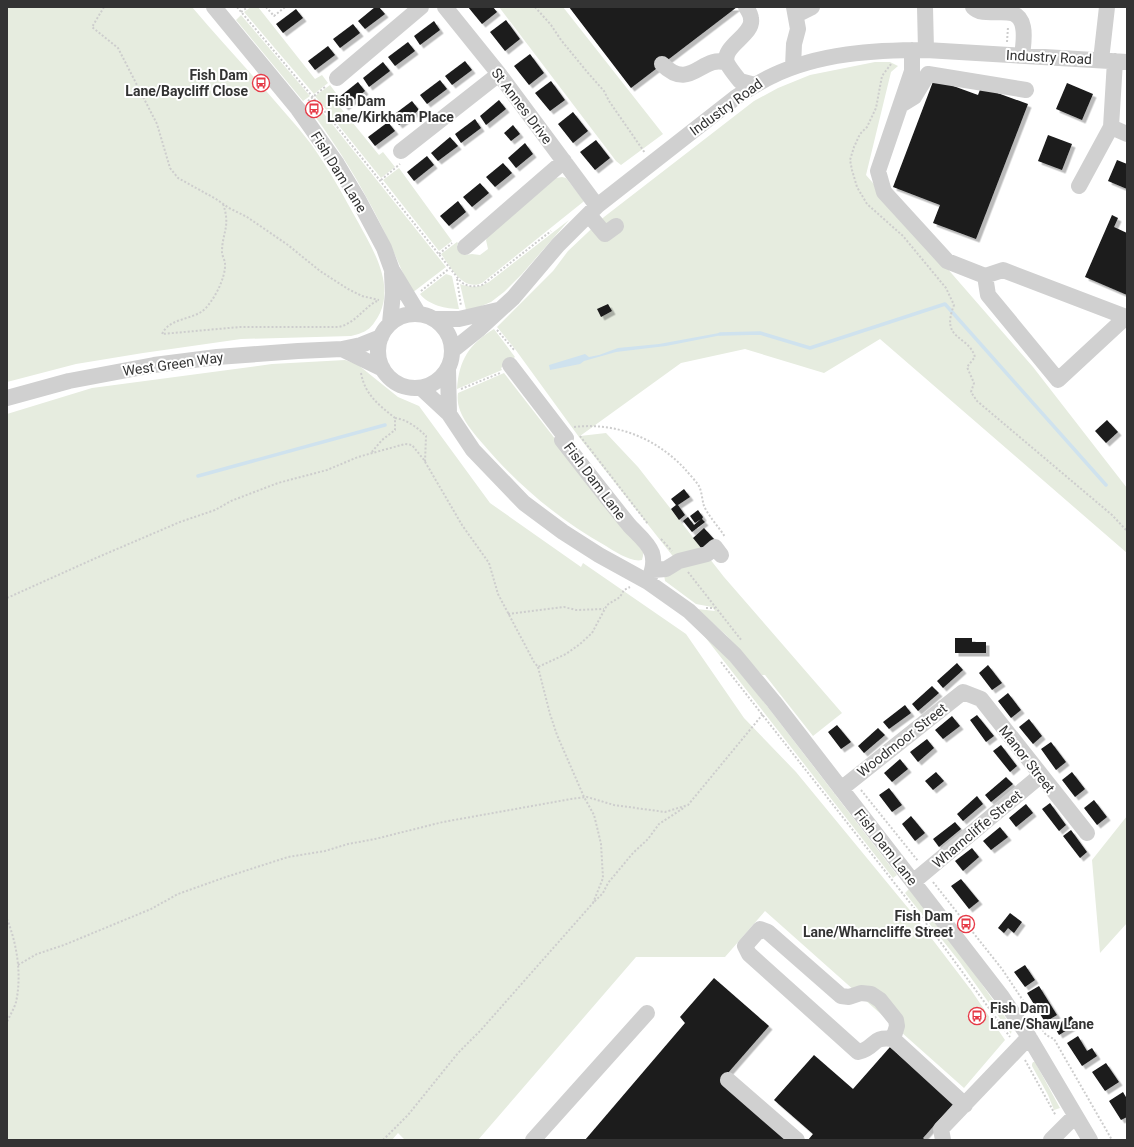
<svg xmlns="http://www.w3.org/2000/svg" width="1134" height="1147" font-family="Roboto,sans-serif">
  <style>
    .green { fill: #e6ecdf }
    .water { fill: #cfe2ee }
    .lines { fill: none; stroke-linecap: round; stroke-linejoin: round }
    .stream { stroke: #cfe2ee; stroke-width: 3.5 }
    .building { fill: #1a1a1a; filter: url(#shadow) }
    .path { stroke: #cdcdcd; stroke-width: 2; stroke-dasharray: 2 2; stroke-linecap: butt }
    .minor { stroke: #d0d0d0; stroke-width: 16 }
    .labels { text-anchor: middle; stroke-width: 4; stroke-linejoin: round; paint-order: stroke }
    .street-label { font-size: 14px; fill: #333; stroke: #fff }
    .poi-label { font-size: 14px; font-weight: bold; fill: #333; stroke: #fff; text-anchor: end }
  </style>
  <defs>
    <filter id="shadow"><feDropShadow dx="3.5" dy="3.5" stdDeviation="0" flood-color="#0004"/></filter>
  </defs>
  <rect width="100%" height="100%" fill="#fff"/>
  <!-- green -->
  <path class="green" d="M7,7H192C214,33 237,58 260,84C277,104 295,123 311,144C329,169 343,195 358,222C372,248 394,282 380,313C372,328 368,332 351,336L241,339L143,353L76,364L7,382Z
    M251,7H258L315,79L322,75L328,83L314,94L244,12Z
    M499,7H563L663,134L621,165L616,161Z
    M241,15L310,96L303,101L236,20Z
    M875,62H890L898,66L891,72L866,175L1033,367L1127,488V553L880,339L824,373L745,349L681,363L580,436L606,433L638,467L724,577L842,713L813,736L765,675H762L726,635L697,609L715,611L712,607L696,604L665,581L664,574L679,564L579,437L515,349L497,327L553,271L568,251L604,217L754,101L778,88L810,75Z
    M330,85L339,97L335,101L379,155L383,152L395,167L381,178L315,96Z
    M321,110L446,267L412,293C401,270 392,246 380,223C361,185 339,149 314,115Z
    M399,168L452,241L439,251L383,180Z
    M562,177L566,178L584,201L583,202L482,283C463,292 450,266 441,254L457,242L458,243L457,247L465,255L472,254L480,255L488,249L486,240L488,236L556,178Z
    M569,220L522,274L504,292L491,302L479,307L466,310L460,284C472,288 478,288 489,282Z
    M446,274L452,276L459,309C447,309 428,305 420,294Z
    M494,329L515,357L501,368L502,370L457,389C459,360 469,344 494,329Z
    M345,360L357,364L398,397L419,406L490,503L581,567L583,563L686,634L744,718L796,772L913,914L971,990L1005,1040L964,1088L765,911L725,957H636L478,1140H405L398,1133L392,1140H7V414L92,388L272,364Z
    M504,373L643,552V556L642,560C632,563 614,551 606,546C558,519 518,485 483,444C471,430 455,412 458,393Z
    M698,628L720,649L754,689L897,875L893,878Z
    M1127,816V923L1100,953L1092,860Z
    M909,889L962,956L1010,1024L1012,1028L1011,1034L959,961L905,893Z
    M1033,1062H1035L1060,1108L1054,1110L1048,1095L1032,1066V1064Z"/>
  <!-- water -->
  <path class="water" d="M719,333H722V335L666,346L616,352L584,361L580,364L550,370L549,365L585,354L589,357L599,355L618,348L659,344Z"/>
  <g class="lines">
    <!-- stream -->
    <path class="stream" d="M720,334L760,333L810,348L945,304L1106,485
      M198,476L385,425"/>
  </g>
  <!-- building -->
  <path class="building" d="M375,7H379L385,14L365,29L358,21Z
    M468,7H493L497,12L482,24Z
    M569,7H737L631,88Z
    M296,9L303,18L283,33L276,24Z
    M506,20L520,39L505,51L490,32Z
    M434,21L440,30L420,45L414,36Z
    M353,24L360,33L340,48L333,39Z
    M408,42L415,51L395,66L388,57Z
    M328,46L335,55L315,70L308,61Z
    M530,54L544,73L529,85L514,66Z
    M465,61L472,70L452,85L445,76Z
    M383,62L390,71L369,87L363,78Z
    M934,79L978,95L981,87L1028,104L976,239L933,223L940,205L893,187Z
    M440,80L447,89L427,104L420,95Z
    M551,81L565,100L550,111L535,93Z
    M358,82L365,91L345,107L338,98Z
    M1067,83L1093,94L1082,120L1056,109Z
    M499,100L506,109L486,125L480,116Z
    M412,101L419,110L399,125L392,116Z
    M573,112L588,131L573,143L558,124Z
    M475,119L481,128L461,143L455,134Z
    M388,122L395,131L375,146L368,137Z
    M513,125L520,134L511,141L504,133Z
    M1048,135L1072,144L1062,170L1038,161Z
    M450,137L458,146L438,161L431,153Z
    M596,140L610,158L595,170L580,152Z
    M525,143L533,154L516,168L508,158Z
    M427,156L434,165L414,181L407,172Z
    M1117,160L1127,164V189L1108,181Z
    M503,163L512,173L495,187L486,177Z
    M480,183L489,193L472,207L463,197Z
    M458,201L466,212L449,226L440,216Z
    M1112,215L1118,218L1114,227L1127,233V295L1085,277Z
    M608,304L612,311L601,317L597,309Z
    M1107,420L1118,432L1106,443L1095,431Z
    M684,489L690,497L678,505L685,515L679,520L671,509L676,505L671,499Z
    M698,510L703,517L702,519L705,522L692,532L683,521L688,517L694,525L701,519L695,523L690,516Z
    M704,528L714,539L702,549L693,538Z
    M955,638H972V642H986V653H955Z
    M957,663L963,670L943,688L937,681Z
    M988,665L1002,683L992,690L979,673Z
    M932,686L939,693L918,711L912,704Z
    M1008,693L1021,710L1011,718L998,701Z
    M905,705L911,713L889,729L883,722Z
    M977,715L994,736L986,742L970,720Z
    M952,716L960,726L943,739L935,730Z
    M1029,719L1042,736L1033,744L1019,727Z
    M837,725L851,742L841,749L828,732Z
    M878,728L885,735L864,753L858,746Z
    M927,739L934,748L918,762L910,752Z
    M1051,742L1066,762L1056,770L1041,749Z
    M1001,745L1017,766L1010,772L993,751Z
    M900,759L908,769L892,782L884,773Z
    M936,772L944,781L933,790L925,781Z
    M1072,772L1085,789L1075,797L1062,780Z
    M1006,777L1013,784L991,802L985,795Z
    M889,788L902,805L892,812L879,795Z
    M977,796L983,804L963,821L957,814Z
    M1094,800L1107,817L1097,825L1084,808Z
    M1050,803L1066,825L1059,831L1042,809Z
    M1026,804L1033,813L1016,827L1009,818Z
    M911,816L925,833L915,841L902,824Z
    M955,822L961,829L939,847L933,839Z
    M1000,827L1008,837L991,850L983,841Z
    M1071,830L1087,852L1080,858L1063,836Z
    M972,848L979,857L963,871L955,861Z
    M961,879L979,901L969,909L951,886Z
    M1010,913L1022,922L1014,933L1008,928L1004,933L998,928Z
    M1025,965L1035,980L1025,987L1014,972Z
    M714,978L769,1026L720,1082L786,1140H585L685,1023L680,1017Z
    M1039,986L1057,1015L1045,1022L1027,993Z
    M1071,1016L1077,1024L1059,1035L1054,1026Z
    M1078,1036L1087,1051L1092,1048L1097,1056L1082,1066L1067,1043Z
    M890,1047L954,1103L923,1138L925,1140H808L813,1134L774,1100L814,1055L853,1089Z
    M1106,1063L1119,1082L1105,1091L1092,1072Z
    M1123,1092L1127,1099V1117L1121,1120L1109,1101Z"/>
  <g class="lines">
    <!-- path -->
    <path class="path" d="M104,7L92,27L118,48L157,124L170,168L178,178L216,199L229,208L247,217L288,245L320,271L348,289L362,296L379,300
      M237,7L322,108L461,282C468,287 474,287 482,285L551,231
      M266,7L274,16L285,7
      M535,7L551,25L561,40L588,73L604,91L609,101L645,153
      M241,12L248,7
      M1007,42L1008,27
      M891,64L882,76L876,108L867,127L860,134L854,147L850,160L852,170L857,187L867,204L903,236L946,288L954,305C940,341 968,334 975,357L967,367L974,383L971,392L977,401L1112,515L1127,531
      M308,101L326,86
      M381,180L400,164
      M223,204C231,226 222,233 222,252C222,256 225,260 225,264C226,278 212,305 201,312C188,320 169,319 162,334L240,327H338C355,324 363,308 377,301
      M439,254L452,243
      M457,279L461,306
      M421,291L450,268
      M497,330L515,351
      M361,373C365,395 379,405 395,418V430L382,440L371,453
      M386,383L397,390L408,394
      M461,389L500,373
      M395,418C406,419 418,428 426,436L425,462
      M574,427C616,422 656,438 685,469C689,474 695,480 699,486C702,492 702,500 704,506C709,517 719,527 725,537
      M580,436L648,524
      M661,539L672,551
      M688,572L742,641
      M7,598L96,558L180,522L215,510L231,501L257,491L278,483L327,470L358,457L405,444L412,445L424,460L462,525L489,563L498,594L534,662L538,667L566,654L580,644L592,633L607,605L620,597L624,590L630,587
      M706,608H715
      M508,614L564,607L576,610L604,609
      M721,662L936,936L1010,1037
      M538,667L550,714L557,735L584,797L594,815L597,827L601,844L603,878L593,903L603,893L608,883L633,853L648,839L659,824L685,807
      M861,790L918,861
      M933,882L1002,969L1046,1035L1054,1039L1112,1140
      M7,919C17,944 22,975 16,1002C14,1009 10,1015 7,1022
      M18,965L37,954L64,945L151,909L178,894L223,878L288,857L325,851L348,844L375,839L443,822L571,799L587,797L614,805L665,812L688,805L763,714
      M1025,1060L1056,1116
      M383,1140L408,1115L458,1053L480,1031L593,903"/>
    <!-- minor -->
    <path class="minor" d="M214,7L298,109L337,164L358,199L384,248L392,270L418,313
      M445,7L499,74L597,206
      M746,7C748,10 751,15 751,19C754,35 721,46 727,63C730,69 736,76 740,81L755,85
      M925,7L926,50
      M973,7C986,21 1018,0 1023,27C1025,36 1023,47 1022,56
      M796,15L812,7
      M912,50V71L878,171L884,192L947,261L985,276L1003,270L1126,317L1058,380L988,295L985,276
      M1101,60L1107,7
      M662,64C691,93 702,53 727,63
      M793,67L794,44L798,29L794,7
      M337,78L421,7
      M901,105L914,97L928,74L1026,90
      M1111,127L1127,134
      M401,151L499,74
      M1079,186L1111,127L1115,61
      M589,215L605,234L616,226
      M465,247L564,161
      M378 351a37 37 0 1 1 74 0a37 37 0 1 1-74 0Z
      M436,319H459L498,310
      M390,323L393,293L392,273
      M342,349L383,369
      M453,350L478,330L513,298L558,245L597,206L735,98C747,90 759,82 772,76C819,53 874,50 926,50L1127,62
      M510,365L566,438L562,440C584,468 606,497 629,525C636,533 648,542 652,553C655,563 652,572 648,582
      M448,369L449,414
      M421,388L449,414L473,450L524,503L563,532L599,555L648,582L689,611L735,655L774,702L1002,997L1029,1037L1090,1140
      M7,398L69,381L154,365L217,357L298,351L342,349L361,345L381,337
      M653,570L666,569L679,561L707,554L715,547L721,555
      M841,789L963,692L981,699L1087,833
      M913,882L1040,776
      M893,1039L897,1026L896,1020L880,1000L871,994L861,993L849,997L841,996L768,932L760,929L745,946L749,954L858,1052C877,1048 870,1036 893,1039L965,1105
      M728,1080L797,1140
      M533,1140L647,1013
      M943,1140L941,1129L1029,1037
      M1051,1140L1075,1116"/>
  </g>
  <!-- icons -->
  <defs>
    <g id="bus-ring" transform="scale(0.9)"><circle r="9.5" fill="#fff" stroke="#e63946" stroke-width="1.5"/><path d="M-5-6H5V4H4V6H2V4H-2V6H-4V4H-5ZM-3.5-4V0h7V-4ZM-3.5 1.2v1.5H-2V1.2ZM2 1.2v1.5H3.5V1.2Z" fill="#e63946"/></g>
  </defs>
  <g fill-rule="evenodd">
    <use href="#bus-ring" x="261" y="83"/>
    <use href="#bus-ring" x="314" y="109"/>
    <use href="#bus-ring" x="966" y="924"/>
    <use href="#bus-ring" x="977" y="1016"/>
  </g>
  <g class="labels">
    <!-- street labels -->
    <g class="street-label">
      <text transform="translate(1049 57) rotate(3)" y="5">Industry Road</text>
      <text transform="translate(522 106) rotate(53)" y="5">St Annes Drive</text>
      <text transform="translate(726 107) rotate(-36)" y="5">Industry Road</text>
      <text transform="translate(339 172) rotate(58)" y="5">Fish Dam Lane</text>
      <text transform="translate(173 364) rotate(-8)" y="5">West Green Way</text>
      <text transform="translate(595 481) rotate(53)" y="5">Fish Dam Lane</text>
      <text transform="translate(902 740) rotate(-38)" y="5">Woodmoor Street</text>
      <text transform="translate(1027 759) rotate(52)" y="5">Manor Street</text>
      <text transform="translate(977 829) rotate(-40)" y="5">Wharncliffe Street</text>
      <text transform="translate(886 847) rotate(52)" y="5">Fish Dam Lane</text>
    </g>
    <!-- poi labels -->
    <g class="poi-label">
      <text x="248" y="80">Fish Dam<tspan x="248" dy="16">Lane/Baycliff Close</tspan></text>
      <text x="327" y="106" text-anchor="start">Fish Dam<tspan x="327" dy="16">Lane/Kirkham Place</tspan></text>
      <text x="953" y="921">Fish Dam<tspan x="953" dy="16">Lane/Wharncliffe Street</tspan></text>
      <text x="990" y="1013" text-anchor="start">Fish Dam<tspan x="990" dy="16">Lane/Shaw Lane</tspan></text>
    </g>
  </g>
  <!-- border -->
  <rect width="1134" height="1147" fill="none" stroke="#333333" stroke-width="16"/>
</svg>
